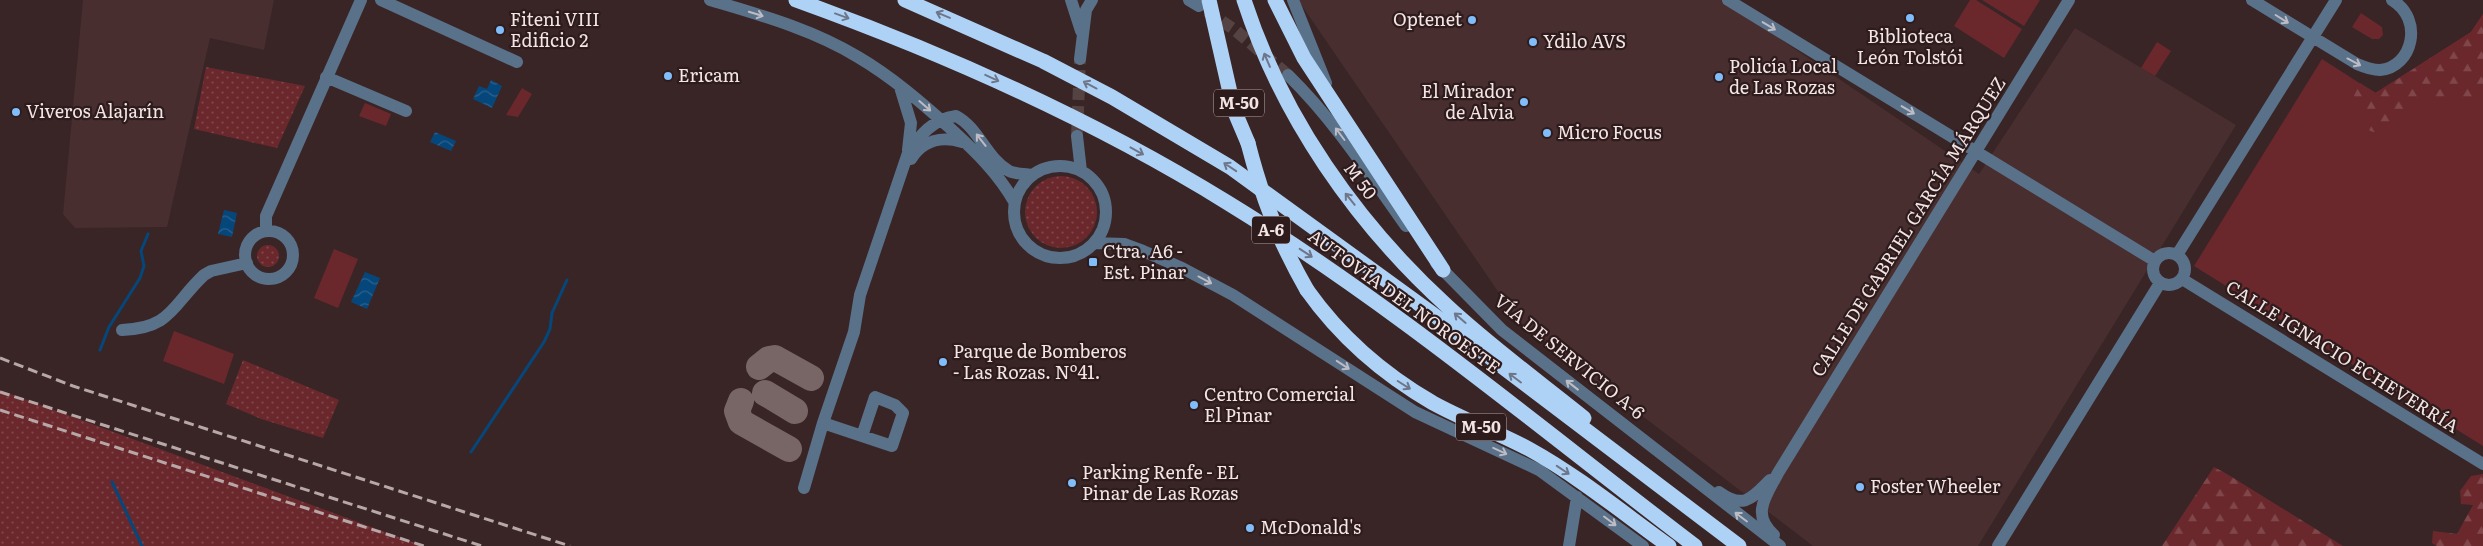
<svg xmlns="http://www.w3.org/2000/svg" width="2483" height="546" font-family="Literata,serif">
  <style>
    .built { fill: #482e2f }
    .grass { fill: #6a282d }
    .forest { fill: url(#forest-firs) }
    .park { fill: url(#park-dots) }
    .water { fill: url(#water-waves) }
    .lines { fill: none; stroke-linecap: round; stroke-linejoin: round }
    .stream { stroke: #06477b; stroke-width: 3 }
    .taxiway { stroke: #786666; stroke-width: 26 }
    .minor-tunnel { stroke: #554242; stroke-width: 12; stroke-dasharray: 12 6; stroke-linecap: butt }
    .minor { stroke: #5a718a; stroke-width: 12 }
    .highway { stroke: #aed1f6; stroke-width: 15 }
    .rail { stroke: #b7a7a7; stroke-width: 3; stroke-dasharray: 10 5; stroke-linecap: butt }
    .highway-bridge { stroke: #aed1f6; stroke-width: 15 }
    .oneway { stroke: #bdbcc5 }
    .oneway2 { stroke: #6e7689 }
    .poi-dot { fill: #81bdfa; stroke: #2e1b1c; stroke-width: 2 }
    .labels { text-anchor: middle; stroke-width: 4.5; stroke-linejoin: round; paint-order: stroke }
    .shield { fill: #2e1b1c; stroke: #b8a8a9; stroke-width: 1 }
    .shield-label { font-size: 16px; font-weight: bold; fill: #f3e5e5 }
    .poi-label { font-size: 18px; fill: #f3e5e5; stroke: #2e1b1c; text-anchor: start }
    .street-label { font-size: 18px; fill: #f3e5e5; stroke: #2e1b1c }
  </style>
  <defs>
    <pattern id="forest-firs" width="22" height="20" patternUnits="userSpaceOnUse" patternTransform="scale(1.25)"><rect width="22" height="20" fill="#6a282d"/><path d="M5 1l3.5 6h-7zM16 11l3.5 6h-7z" fill="#80474b"/></pattern>
    <pattern id="park-dots" width="8" height="8" patternUnits="userSpaceOnUse" patternTransform="scale(1.25)"><rect width="8" height="8" fill="#6a282d"/><path d="M2 2h.1M6 6h.1" fill="none" stroke="#80474b" stroke-width="1.8" stroke-linecap="round"/></pattern>
    <pattern id="water-waves" width="16" height="10" patternUnits="userSpaceOnUse" patternTransform="scale(1.25)"><rect width="16" height="10" fill="#06477b"/><path d="M0 5q4-4 8 0t8 0" fill="none" stroke="#2b618e"/></pattern>
  </defs>
  <rect width="100%" height="100%" fill="#392525"/>
  <!-- built -->
  <path class="built" d="M83,0H274L264,50L210,38L167,227L75,228L63,214Z
    M1298,0H1723L1979,174L2075,28L2236,125L1978,546H1813L1519,322Z"/>
  <!-- grass -->
  <path class="grass" d="M1970,0H1976L2022,29L2004,58L1954,26Z
    M1982,0H2040L2024,26Z
    M2361,13L2382,27L2383,35L2379,39H2372L2352,27Z
    M2483,14V446L2194,266L2322,59L2375,93L2471,32Z
    M2157,42L2171,51L2155,76L2141,68Z
    M522,88L532,94L518,117L506,115Z
    M365,103L391,114L386,126L359,116Z
    M334,249L358,259L338,308L314,298Z
    M174,331L234,354L224,384L163,361Z"/>
  <!-- forest -->
  <path class="forest" d="M2483,14V101L2477,103L2455,101L2437,108L2425,96C2414,112 2392,139 2370,131L2353,98L2360,83L2376,93L2471,32Z
    M2214,467L2227,474L2343,546H2162Z
    M2483,474V546H2437L2432,543L2433,531L2457,534L2473,505L2461,504L2460,491L2471,476Z"/>
  <!-- park -->
  <path class="park" d="M206,67L305,86L277,148L194,129Z
    M1025 212a36 36 0 1 1 72 0a36 36 0 1 1-72 0Z
    M257 256a11 11 0 1 1 22 0a11 11 0 1 1-22 0Z
    M243,360L339,400L323,438L261,419L226,404Z
    M0,390L423,546H0Z"/>
  <!-- water -->
  <path class="water" d="M491,80L502,86L492,108L473,99L479,86L487,89Z
    M435,132L456,141L451,151L430,142Z
    M224,210L237,213L232,237L218,234Z
    M365,272L380,278L367,309L351,302Z"/>
  <g class="lines">
    <!-- stream -->
    <path class="stream" d="M100,350L109,327L140,278L144,266L141,251L148,234
      M471,452L544,342L550,329L552,313L567,280
      M112,482L142,546"/>
    <!-- taxiway -->
    <path class="taxiway" d="M759,367L769,359L775,358L811,378
      M765,393L795,411
      M741,401L737,411L741,422L789,449"/>
    <!-- minor-tunnel -->
    <path class="minor-tunnel" d="M1207,11L1235,30L1288,75
      M1077,136L1080,59"/>
    <!-- minor -->
    <path class="minor" d="M381,0L517,62
      M710,0C760,15 812,29 858,57C892,77 922,103 951,129C976,152 998,173 1015,203
      M1071,0L1081,31
      M1189,0L1199,6
      M1293,0L1326,83
      M1728,0L2155,261
      M2252,0L2357,64C2364,67 2372,70 2380,70C2413,67 2424,19 2392,0
      M1080,59L1086,10L1092,0
      M1288,75C1334,120 1369,174 1406,226
      M326,77L406,111
      M900,87L911,123L908,150
      M1077,136L1081,171
      M911,159C923,140 942,136 962,142
      M1014 212a46 46 0 1 1 92 0a46 46 0 1 1-92 0Z
      M266,231V216L361,0
      M245 255a24 24 0 1 1 48 0a24 24 0 1 1-48 0Z
      M1094,243L1124,244L1143,251L1182,268L1233,295L1415,412L1539,470L1643,546
      M2153 269a16 16 0 1 1 32 0a16 16 0 1 1-32 0Z
      M2177,255L2336,0
      M1436,263L1502,330L1780,546
      M2182,279L2483,464
      M122,330C172,328 172,305 204,275L211,271L247,263
      M862,436L875,397L895,405L903,413L892,446L823,423L854,332L860,295L908,153C920,135 933,119 956,116C979,128 986,158 1009,171C1015,174 1026,174 1033,175
      M804,488L823,423
      M1719,492C1744,510 1752,498 1770,480
      M1774,535C1750,514 1767,495 1778,473L2069,0
      M1569,546L1577,497
      M1998,546L2160,283"/>
    <!-- highway -->
    <path class="highway" d="M796,0C946,54 1092,119 1228,203C1393,304 1541,429 1695,546
      M905,0L1043,61L1112,97L1230,167L1430,312L1739,546
      M1209,0L1234,110L1248,143
      M1244,0C1282,117 1356,223 1447,306C1490,346 1538,381 1584,418
      M1275,0L1304,58L1443,270
      M1307,290C1341,338 1383,374 1433,403C1464,420 1497,432 1529,449C1578,476 1623,513 1669,546"/>
    <!-- rail -->
    <path class="rail" d="M0,358L73,386L570,546
      M0,392L482,546
      M0,410L424,546"/>
    <!-- highway-bridge -->
    <path class="highway-bridge" d="M1248,143C1262,198 1279,241 1307,290"/>
  </g>
  <!-- one-way arrows -->
  <defs><path id="oneway-shaft" d="M-6 0H5M1.5-3L5.5 0L1.5 3" fill="none" stroke-width="1.6" stroke-linecap="round" stroke-linejoin="round" transform="scale(1.25)"/></defs>
  <g class="oneway">
    <use href="#oneway-shaft" transform="translate(756 14) rotate(17)"/>
    <use href="#oneway-shaft" transform="translate(2282 19) rotate(32)"/>
    <use href="#oneway-shaft" transform="translate(1769 26) rotate(31)"/>
    <use href="#oneway-shaft" transform="translate(2354 62) rotate(28)"/>
    <use href="#oneway-shaft" transform="translate(925 106) rotate(41)"/>
    <use href="#oneway-shaft" transform="translate(1908 110) rotate(31)"/>
    <use href="#oneway-shaft" transform="translate(1340 134) rotate(-127)"/>
    <use href="#oneway-shaft" transform="translate(981 140) rotate(-128)"/>
    <use href="#oneway-shaft" transform="translate(1205 280) rotate(28)"/>
    <use href="#oneway-shaft" transform="translate(1343 365) rotate(33)"/>
    <use href="#oneway-shaft" transform="translate(1572 385) rotate(-142)"/>
    <use href="#oneway-shaft" transform="translate(1500 451) rotate(25)"/>
    <use href="#oneway-shaft" transform="translate(1741 517) rotate(-143)"/>
    <use href="#oneway-shaft" transform="translate(1610 521) rotate(37)"/>
  </g>
  <g class="oneway2">
    <use href="#oneway-shaft" transform="translate(943 15) rotate(-157)"/>
    <use href="#oneway-shaft" transform="translate(842 16) rotate(20)"/>
    <use href="#oneway-shaft" transform="translate(1267 60) rotate(-113)"/>
    <use href="#oneway-shaft" transform="translate(992 78) rotate(25)"/>
    <use href="#oneway-shaft" transform="translate(1090 85) rotate(-152)"/>
    <use href="#oneway-shaft" transform="translate(1137 151) rotate(29)"/>
    <use href="#oneway-shaft" transform="translate(1230 167) rotate(-146)"/>
    <use href="#oneway-shaft" transform="translate(1350 199) rotate(-129)"/>
    <use href="#oneway-shaft" transform="translate(1306 253) rotate(33)"/>
    <use href="#oneway-shaft" transform="translate(1460 318) rotate(-139)"/>
    <use href="#oneway-shaft" transform="translate(1515 378) rotate(-143)"/>
    <use href="#oneway-shaft" transform="translate(1404 385) rotate(32)"/>
    <use href="#oneway-shaft" transform="translate(1563 470) rotate(34)"/>
  </g>
  <!-- markers -->
  <g class="poi-dot">
    <circle cx="1910" cy="18" r="5"/>
    <circle cx="1472" cy="20" r="5"/>
    <circle cx="500" cy="30" r="5"/>
    <circle cx="1533" cy="42" r="5"/>
    <circle cx="668" cy="76" r="5"/>
    <circle cx="1719" cy="77" r="5"/>
    <circle cx="1524" cy="102" r="5"/>
    <circle cx="16" cy="112" r="5"/>
    <circle cx="1547" cy="133" r="5"/>
    <rect x="1088" y="257" width="10" height="10" rx="2.5"/>
    <circle cx="943" cy="362" r="5"/>
    <circle cx="1194" cy="405" r="5"/>
    <circle cx="1072" cy="483" r="5"/>
    <circle cx="1860" cy="487" r="5"/>
    <circle cx="1250" cy="528" r="5"/>
  </g>
  <g class="labels">
    <!-- shield labels -->
    <g class="shield">
      <rect x="1214" y="89.5" width="50" height="27" rx="4"/>
      <rect x="1252" y="216.5" width="38" height="27" rx="4"/>
      <rect x="1456" y="413.5" width="50" height="27" rx="4"/>
    </g>
    <g class="shield-label">
      <text x="1239" y="109">M-50</text>
      <text x="1271" y="236">A-6</text>
      <text x="1481" y="433">M-50</text>
    </g>
    <!-- poi labels -->
    <g class="poi-label">
      <text x="510" y="26">Fiteni VIII<tspan x="510" dy="21">Edificio 2</tspan></text>
      <text x="1462" y="26" text-anchor="end">Optenet</text>
      <text x="1910" y="43" text-anchor="middle">Biblioteca<tspan x="1910" dy="21">León Tolstói</tspan></text>
      <text x="1543" y="48">Ydilo AVS</text>
      <text x="1729" y="73">Policía Local<tspan x="1729" dy="21">de Las Rozas</tspan></text>
      <text x="678" y="82">Ericam</text>
      <text x="1514" y="98" text-anchor="end">El Mirador<tspan x="1514" dy="21">de Alvia</tspan></text>
      <text x="26" y="118">Viveros Alajarín</text>
      <text x="1557" y="139">Micro Focus</text>
      <text x="1103" y="258">Ctra. A6 -<tspan x="1103" dy="21">Est. Pinar</tspan></text>
      <text x="953" y="358">Parque de Bomberos<tspan x="953" dy="21">- Las Rozas. Nº41.</tspan></text>
      <text x="1204" y="401">Centro Comercial<tspan x="1204" dy="21">El Pinar</tspan></text>
      <text x="1082" y="479">Parking Renfe - EL<tspan x="1082" dy="21">Pinar de Las Rozas</tspan></text>
      <text x="1870" y="493">Foster Wheeler</text>
      <text x="1260" y="534">McDonald's</text>
    </g>
    <!-- street labels -->
    <g class="street-label">
      <text transform="translate(1360 181) rotate(53)" y="6">M 50</text>
      <text transform="translate(1909 227) rotate(-58)" y="6">CALLE DE GABRIEL GARCÍA MÁRQUEZ</text>
      <text transform="translate(1404 302) rotate(36)" y="6">AUTOVÍA DEL NOROESTE</text>
      <text transform="translate(1569 357) rotate(39)" y="6">VÍA DE SERVICIO A-6</text>
      <text transform="translate(2342 357) rotate(32)" y="6">CALLE IGNACIO ECHEVERRÍA</text>
    </g>
  </g>
</svg>
